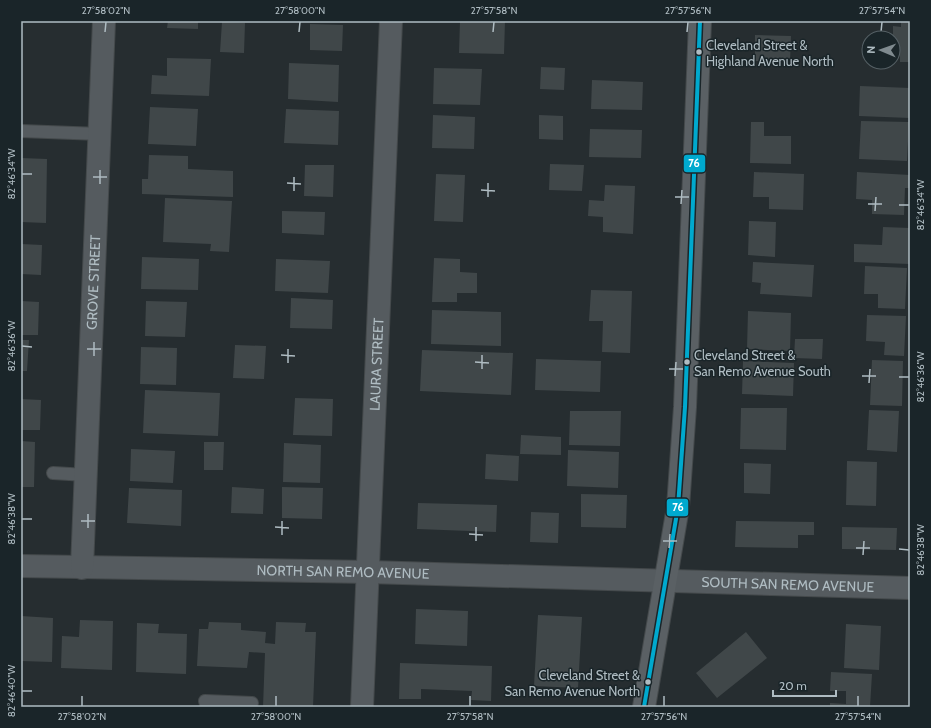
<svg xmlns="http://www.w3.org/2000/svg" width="931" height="728" font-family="Cabin,sans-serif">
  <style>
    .building { fill: #404749 }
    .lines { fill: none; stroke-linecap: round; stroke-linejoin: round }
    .lane-casing { stroke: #44494b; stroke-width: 14 }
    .street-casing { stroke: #44494b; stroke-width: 24 }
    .secondary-casing { stroke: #44494b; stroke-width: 24 }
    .lane { stroke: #555b5f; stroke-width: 12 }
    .street { stroke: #555b5f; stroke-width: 22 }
    .secondary { stroke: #5a6064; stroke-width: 22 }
    .bus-1-casing { stroke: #1a2529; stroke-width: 7 }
    .bus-1 { stroke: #00a9ce; stroke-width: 4 }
    .ticks { fill: none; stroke: #afbcc2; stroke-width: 1.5 }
    .bus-dot { fill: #afbcc2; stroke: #1a2529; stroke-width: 1.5 }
    .labels { text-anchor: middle; stroke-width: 3; stroke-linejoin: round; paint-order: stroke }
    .bus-label { font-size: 13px; fill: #afbcc2; stroke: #1a2529; text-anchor: start }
    .street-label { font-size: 14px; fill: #afbcc2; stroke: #1a2529 }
    .line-badge { stroke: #1a2529; stroke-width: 1.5 }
    .badge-label { font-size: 11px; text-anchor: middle; font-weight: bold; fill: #fff }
    .neatline { fill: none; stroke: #afbcc2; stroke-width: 1.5 }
    .ticks-label { font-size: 10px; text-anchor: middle; fill: #afbcc2 }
  </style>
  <rect width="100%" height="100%" fill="#262d30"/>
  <!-- building -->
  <path class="building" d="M168,21H198V29L167,28Z
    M460,21H505L504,54L459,53Z
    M901,21H910V62H900V49H893V26L901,27Z
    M222,22L245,23L244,53L220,52Z
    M310,24L343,25L342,51L310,50Z
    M755,35L791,36L790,62L755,61Z
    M167,58L211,59L209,96L151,94L152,75L167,76Z
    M289,63L339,65L338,102L288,99Z
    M541,67L565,68L564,90L540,89Z
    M434,68L482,69L480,105L433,104Z
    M592,80L643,82L642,110L591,109Z
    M860,86L910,88V118L859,116Z
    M150,107L198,109L196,146L148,144Z
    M286,109L339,111L338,145L284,143Z
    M433,115L475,117L474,149L432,148Z
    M539,115L563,116V140L539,139Z
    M861,121L909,122L907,161L859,159Z
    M751,122H764V136H791V164L750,163Z
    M590,129L642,130L641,158L589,157Z
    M149,155L188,156V169L233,171V197L142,194V179H148Z
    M21,158L47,159L46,223L21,222Z
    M550,164L584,165L582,191L549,190Z
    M305,165H334L333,197L304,196Z
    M754,172L804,174L803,210L769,209V197H753Z
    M857,172L910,175V188H905L904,215L872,214V200L856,199Z
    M436,174L465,175L463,222L434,221Z
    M605,185L635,186L633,234L603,232V217L588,216L589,200L604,201Z
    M165,198L232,201L229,252L210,251L211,244L163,242Z
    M282,211L325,212L324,235L282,233Z
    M749,221L776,222L775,257L748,255Z
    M883,227L910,228V264L854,262V244L882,245Z
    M21,244L42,245L41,275L21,274Z
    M142,257L199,259L198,290L141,289Z
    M434,258L460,259V272L477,273V293H457V302H432Z
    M276,259L330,261L328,293L275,291Z
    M753,262L814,265L812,297L760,294L761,283L752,282Z
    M865,266L907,268L905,309L878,308V294H864Z
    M591,290L632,291L630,353L602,352L603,321H589Z
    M291,298L333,300L332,329L290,328Z
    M21,301L39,302L38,335H21Z
    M146,301L187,302L185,337L145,336Z
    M432,310L501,312V346L431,344Z
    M748,311L791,313L790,351L747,349Z
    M867,315L906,316L904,356L884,355L885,342L866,341Z
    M795,339H823L822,359L794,358Z
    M21,340H29L27,371H21Z
    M235,345L266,346L264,379L233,378Z
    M141,347L177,348L176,385L140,384Z
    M422,350L513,353L511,395L420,391Z
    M536,359L601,361L600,392L535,390Z
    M872,360L903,361L902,406L870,405Z
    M743,361L794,363L793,396L742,394Z
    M145,390L220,393L218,436L143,433Z
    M295,398L333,399L332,436L293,435Z
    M21,399L41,400L40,430H21Z
    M741,408H787L786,450L740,449Z
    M869,410L899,411L897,452L867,450Z
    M570,411H621L620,446L569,445Z
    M521,435L561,437V455L520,454Z
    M21,441L35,442L34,487H21Z
    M204,442H224L223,470H204Z
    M284,443L321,445L320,483L283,482Z
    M131,449L175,451L173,483L130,481Z
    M568,450L619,452L618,488L567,486Z
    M486,454L519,456L518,481L485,479Z
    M847,461L877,462L876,506L846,505Z
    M744,463L771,464L770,494L744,493Z
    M232,487L264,489L263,514L231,513Z
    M282,487L323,488L322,519L282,518Z
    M129,488L182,490L181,526L127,523Z
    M581,494L627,495L626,528L581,527Z
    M418,503L497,505L496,532L417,529Z
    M531,512L559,513L558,543L530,542Z
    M736,521L814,522V535H798V548L735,547Z
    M842,527L897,528L896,550L842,549Z
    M416,609L468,611L467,646L415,644Z
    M538,615L582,617L578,688L534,686Z
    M21,616L53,618L52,662L21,661Z
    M80,620L113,621L112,670L61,668L62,636L79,637Z
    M209,622L241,623V630L266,632L265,643L275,644L276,622L306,623L305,632H316L313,707H263L265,653L249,652L247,668L197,666L199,629H208Z
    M137,623L159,624L158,633L187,634L186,674L136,672Z
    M846,624L881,626L879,670L844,668Z
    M746,632L767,658L717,698L696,673Z
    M400,663L492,666L491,701L471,700L472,691L421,689V699H399Z
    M831,672L872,674L870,707H830V703L846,704V691H830Z"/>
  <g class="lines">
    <!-- lane casing -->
    <g class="lane-casing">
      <path id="lane" d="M21,131L100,134
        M53,473L86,475
        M207,707L205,701L252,703"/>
    </g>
    <!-- street casing -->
    <g class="street-casing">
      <g id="street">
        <path id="s1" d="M21,566L369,572L910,588"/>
        <path id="s2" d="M82,568L104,21"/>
        <path id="s3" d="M362,707L391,21"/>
      </g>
    </g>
    <!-- secondary casing -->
    <g class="secondary-casing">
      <path id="secondary" d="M644,707L678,507L685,407L700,21"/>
    </g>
    <!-- lane -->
    <use href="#lane" class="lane"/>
    <!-- street -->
    <use href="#street" class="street"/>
    <!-- secondary -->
    <use href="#secondary" class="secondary"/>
    <!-- bus-1 casing -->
    <g class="bus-1-casing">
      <path id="bus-1" d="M644,707L678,507L685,407L700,21"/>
    </g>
    <!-- bus-1 -->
    <use href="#bus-1" class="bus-1"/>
  </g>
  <!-- ticks -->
  <path class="ticks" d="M105,32L106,22M299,32L300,22M493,32L494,22M687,32L688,22M881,32L882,22M22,174H32M93,177H107M287,183L301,184M100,184V170M481,190L495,191M294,191V177M488,197V183M675,197H689M681,204L682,190M868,204H882M899,205H909M875,211L876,197M22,346L32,347M87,349H101M281,355L295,356M94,356V342M475,362L489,363M288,363V349M482,369V355M669,369H683M675,376L676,362M862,376H876M899,377H909M869,383L870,369M22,519H32M81,521H95M275,527L289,528M88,528V514M469,534L483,535M282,535V521M476,541V527M663,541H677M669,548L670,534M856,548H870M899,549L909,550M863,555L864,541M22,691H32M82,706V696M276,706V696M470,706V696M664,706V696M858,706V696"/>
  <!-- markers -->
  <g class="bus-dot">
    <circle cx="699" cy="52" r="3.5"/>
    <circle cx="687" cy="362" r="3.5"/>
    <circle cx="648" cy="682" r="3.5"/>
  </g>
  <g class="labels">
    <!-- bus labels -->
    <g class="bus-label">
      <text x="706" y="50">Cleveland Street &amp;<tspan x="706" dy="16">Highland Avenue North</tspan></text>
      <text x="694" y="360">Cleveland Street &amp;<tspan x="694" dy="16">San Remo Avenue South</tspan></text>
      <text x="640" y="680" text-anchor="end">Cleveland Street &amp;<tspan x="640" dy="16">San Remo Avenue North</tspan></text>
    </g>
    <!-- street labels -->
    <g class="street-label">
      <text dy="5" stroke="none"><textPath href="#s2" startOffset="286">GROVE STREET</textPath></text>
      <text dy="5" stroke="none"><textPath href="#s3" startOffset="343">LAURA STREET</textPath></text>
      <text dy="5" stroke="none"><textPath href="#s1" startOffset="322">NORTH SAN REMO AVENUE</textPath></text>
      <text dy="5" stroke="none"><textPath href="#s1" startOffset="767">SOUTH SAN REMO AVENUE</textPath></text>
    </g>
  </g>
  <g class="line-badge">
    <rect x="683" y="154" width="23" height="19" rx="4" fill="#00a9ce"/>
    <rect x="666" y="498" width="23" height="19" rx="4" fill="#00a9ce"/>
  </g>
  <g class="badge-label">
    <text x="694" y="167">76</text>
    <text x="678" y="511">76</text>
  </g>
  <!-- border -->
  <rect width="931" height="728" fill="none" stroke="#1a2529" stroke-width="44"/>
  <!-- north arrow -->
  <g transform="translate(881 50) rotate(272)"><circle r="19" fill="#1a2529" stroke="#566166"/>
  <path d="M0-3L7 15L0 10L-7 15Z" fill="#7f8a8f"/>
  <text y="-6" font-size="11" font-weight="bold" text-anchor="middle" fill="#afbcc2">N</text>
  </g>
  <!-- scale -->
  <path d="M773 690v6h63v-6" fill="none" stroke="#afbcc2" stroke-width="2"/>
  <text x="779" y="690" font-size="12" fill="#afbcc2" stroke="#1a2529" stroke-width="3" paint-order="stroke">20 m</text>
  <rect x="22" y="22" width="887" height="684" class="neatline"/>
  <g class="ticks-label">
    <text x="106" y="14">27°58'02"N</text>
    <text x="300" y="14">27°58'00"N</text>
    <text x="494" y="14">27°57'58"N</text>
    <text x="688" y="14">27°57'56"N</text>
    <text x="882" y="14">27°57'54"N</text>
    <text transform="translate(11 174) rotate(-90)" y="4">82°46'34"W</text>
    <text transform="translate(920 205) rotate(-90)" y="4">82°46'34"W</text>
    <text transform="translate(11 346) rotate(-90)" y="4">82°46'36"W</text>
    <text transform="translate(920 377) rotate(-90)" y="4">82°46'36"W</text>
    <text transform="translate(11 519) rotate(-90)" y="4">82°46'38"W</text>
    <text transform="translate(920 550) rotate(-90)" y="4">82°46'38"W</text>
    <text transform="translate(11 691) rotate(-90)" y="4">82°46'40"W</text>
    <text x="82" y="720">27°58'02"N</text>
    <text x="276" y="720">27°58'00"N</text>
    <text x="470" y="720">27°57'58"N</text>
    <text x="664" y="720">27°57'56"N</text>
    <text x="858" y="720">27°57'54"N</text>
  </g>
</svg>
